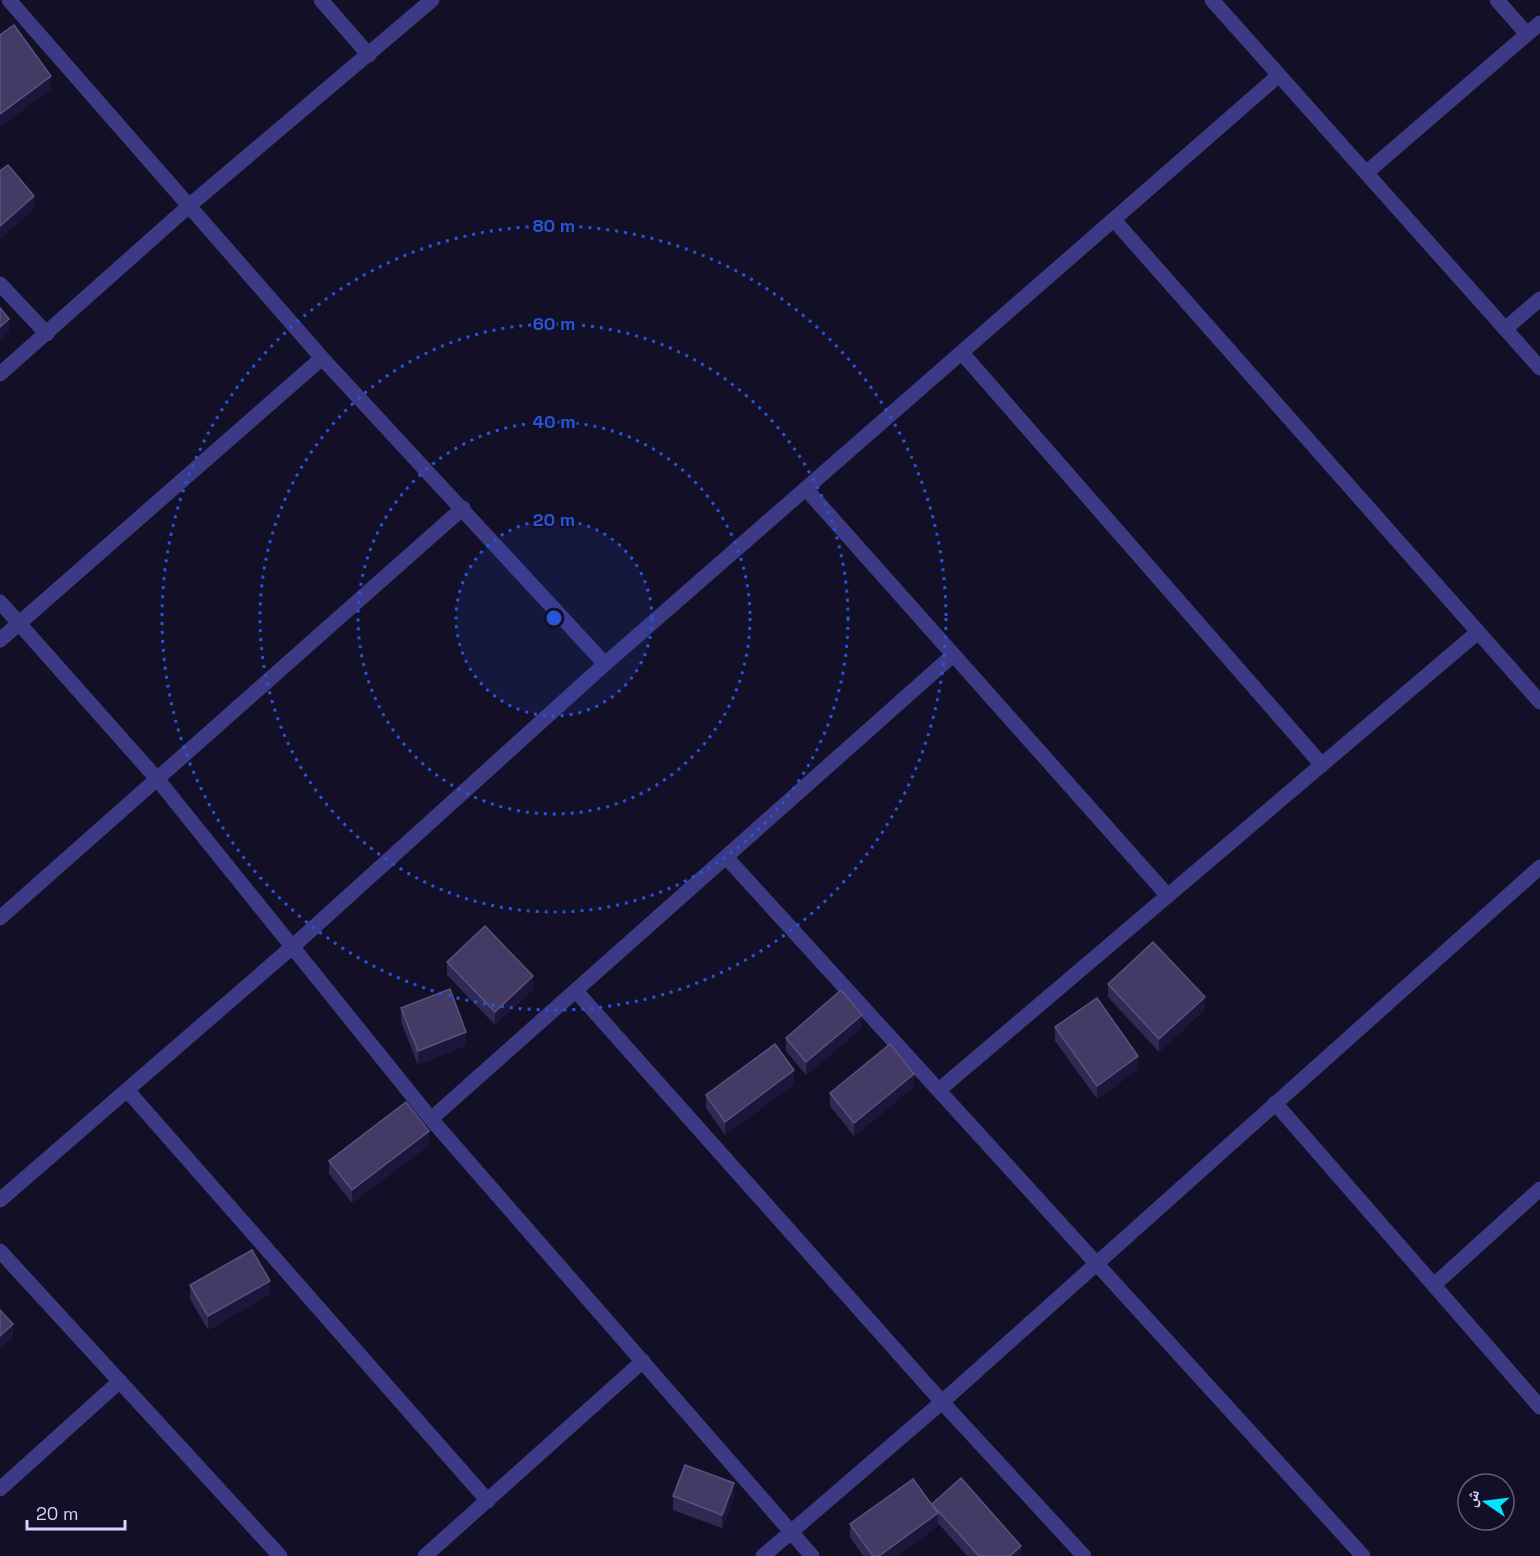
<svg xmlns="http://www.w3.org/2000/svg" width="1540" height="1556" font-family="'Space Grotesk','Noto Naskh Arabic',sans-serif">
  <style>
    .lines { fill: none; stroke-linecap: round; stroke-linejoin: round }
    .minor { stroke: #3d3a85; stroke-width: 15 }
    .wall { fill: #312854 }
    .shaded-wall { fill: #1d163a }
    .building { fill: #433a66; stroke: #5a527e; stroke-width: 1.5 }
    .ring { fill: none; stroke: #2655da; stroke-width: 3; stroke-dasharray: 3 6 }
    .centre { fill: #2655da; stroke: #130f26; stroke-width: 3 }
    .ring-label { font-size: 18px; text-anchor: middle; font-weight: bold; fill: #2655da; stroke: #130f26; stroke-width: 4.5; stroke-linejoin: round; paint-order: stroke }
  </style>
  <rect width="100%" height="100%" fill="#130f26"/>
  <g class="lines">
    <!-- minor -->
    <path class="minor" d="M9,0L322,358L605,664
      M321,0L369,55
      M1212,0L1540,368
      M1497,0L1527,34
      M1366,173L1540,23
      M1114,220L1540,702
      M0,284L47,334
      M1505,329L1540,299
      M962,353L1322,765
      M0,374L190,205L432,0
      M806,489L1168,896
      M0,602L158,780L431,1119L812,1556
      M0,640L322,358
      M726,857L1363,1556
      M0,918L463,508
      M576,991L942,1402L1084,1556
      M127,1090L488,1501
      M939,1090L1478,632
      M1275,1103L1540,1407
      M431,1119L953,655
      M0,1200L291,948L605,664L1279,75
      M0,1251L280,1556
      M1434,1285L1540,1189
      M0,1489L120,1381
      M425,1556L643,1361
      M763,1556L942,1402L1540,867"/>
  </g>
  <!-- wall -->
  <path class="wall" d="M447,962L533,989L495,1025L447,975Z
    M1108,984L1205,1010L1159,1052L1108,997Z
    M401,1008L466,1045L418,1065L401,1022Z
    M1055,1027L1138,1069L1097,1099L1055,1041Z
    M862,1028L806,1075L786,1051V1038Z
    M794,1084L725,1135L706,1108V1095Z
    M914,1087L854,1136L830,1106V1093Z
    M429,1145L352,1203L329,1174V1161Z
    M190,1285L270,1294L208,1330L190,1299Z
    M673,1496L734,1497L722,1528L673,1510Z
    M932,1504L1021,1556H967L938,1523V1526L897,1556H863L850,1537V1524L932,1506Z"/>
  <!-- shaded-wall -->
  <path class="shaded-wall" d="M51,76V90L0,127V114Z
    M34,196V209L0,239V226Z
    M9,319V332L0,340V327Z
    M533,976V989L495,1025V1012Z
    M1205,997V1010L1159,1052V1039Z
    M862,1015V1028L806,1075V1062Z
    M466,1032V1045L418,1065V1051Z
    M1138,1056V1069L1097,1099V1086Z
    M794,1070V1084L725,1135V1122Z
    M914,1074V1087L854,1136V1123Z
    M429,1131V1145L352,1203V1190Z
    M270,1281V1294L208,1330V1316Z
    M13,1324V1338L0,1350V1336Z
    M734,1483V1497L722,1528V1515Z
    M938,1513V1526L897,1556H879Z
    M1021,1546V1556H1010Z"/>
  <!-- building -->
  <path class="building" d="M14,25L51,76L0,114V35Z
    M8,165L34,196L0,226V171Z
    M0,308L9,319L0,327Z
    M485,926L533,976L495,1012L447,962Z
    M1153,942L1205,997L1159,1039L1108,984Z
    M450,989L466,1032L418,1051L401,1008Z
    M841,990L862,1015L806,1062L786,1038Z
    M1097,998L1138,1056L1097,1086L1055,1027Z
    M775,1044L794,1070L725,1122L706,1095Z
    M890,1044L914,1074L854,1123L830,1093Z
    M406,1102L429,1131L352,1190L329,1161Z
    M252,1250L270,1281L208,1316L190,1285Z
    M0,1310L13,1324L0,1336Z
    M685,1465L734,1483L722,1515L673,1496Z
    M961,1478L1021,1546L1010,1556H979L932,1504Z
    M913,1479L938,1513L879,1556H873L850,1524Z"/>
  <!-- distance rings -->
  <circle cx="554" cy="618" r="98" fill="#2655da" fill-opacity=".12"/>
  <g class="ring">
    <circle cx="554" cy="618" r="98"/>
    <circle cx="554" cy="618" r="196"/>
    <circle cx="554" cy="618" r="294"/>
    <circle cx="554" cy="618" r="392"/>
  </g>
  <circle cx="554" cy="618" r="9" class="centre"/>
  <g class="ring-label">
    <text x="554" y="232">80 m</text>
    <text x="554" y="330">60 m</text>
    <text x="554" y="428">40 m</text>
    <text x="554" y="526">20 m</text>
  </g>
  <!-- north arrow -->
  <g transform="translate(1486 1502) rotate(284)"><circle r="28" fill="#130f26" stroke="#625e7d" stroke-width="1.5"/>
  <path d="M0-4.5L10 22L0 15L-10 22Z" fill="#00e5ff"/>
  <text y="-9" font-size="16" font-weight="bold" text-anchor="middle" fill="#d9d4ff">ش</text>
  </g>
  <!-- scale -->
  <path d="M27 1520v9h98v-9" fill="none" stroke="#d9d4ff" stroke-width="3"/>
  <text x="36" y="1520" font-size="18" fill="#d9d4ff" stroke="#130f26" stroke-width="4.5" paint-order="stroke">20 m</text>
</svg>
